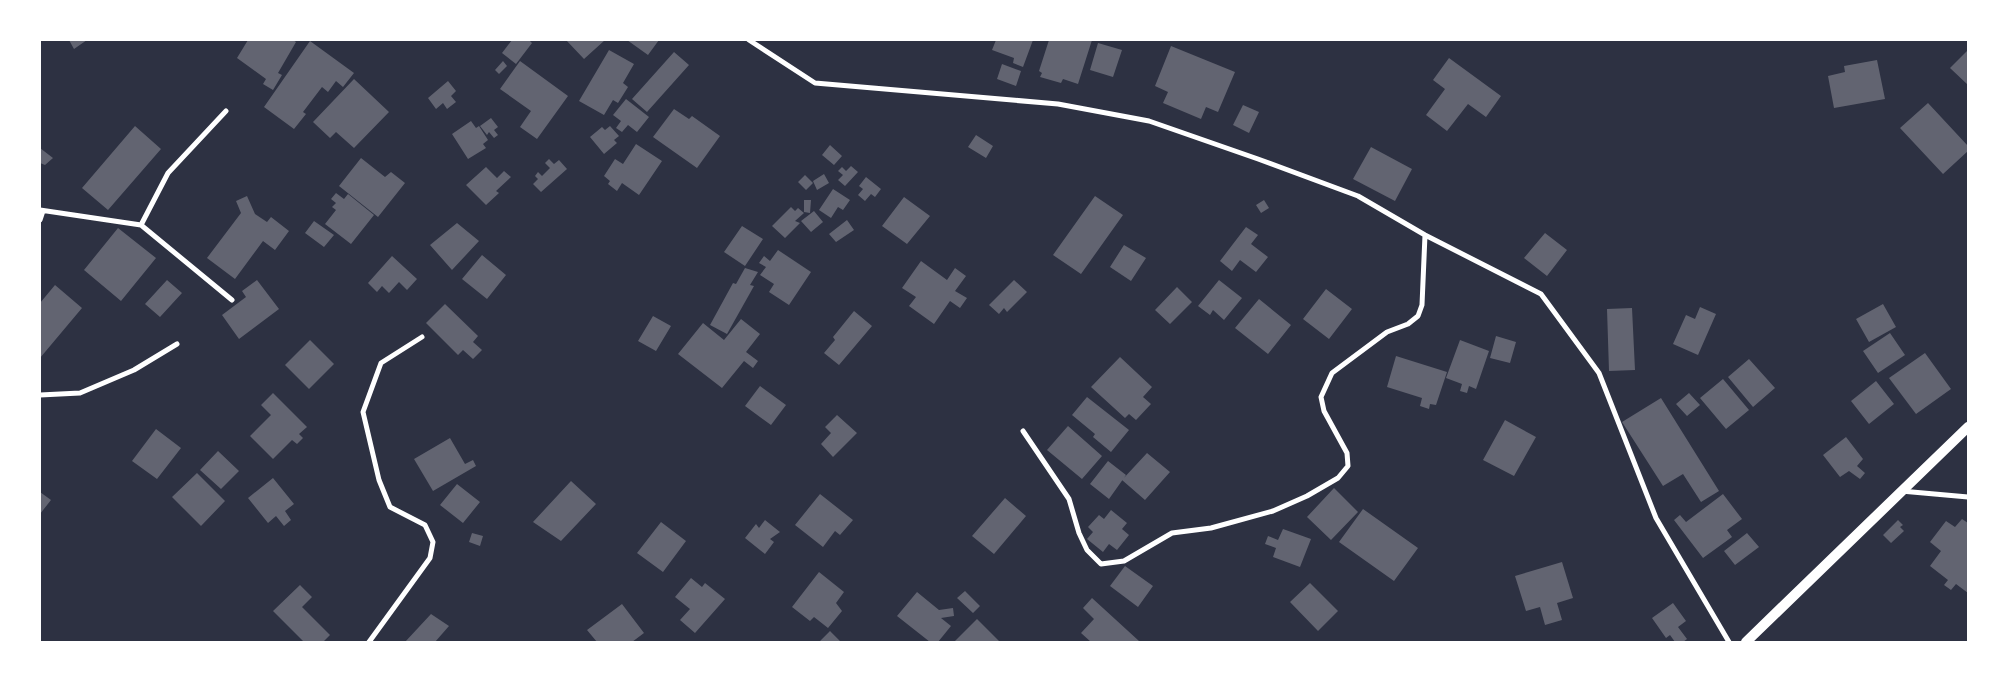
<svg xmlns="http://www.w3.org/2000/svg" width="2008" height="682" font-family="'Roboto Condensed',sans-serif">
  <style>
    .building { fill: #626471 }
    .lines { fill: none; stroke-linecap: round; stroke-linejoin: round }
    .minor { stroke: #fff; stroke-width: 5 }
    .secondary { stroke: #fff; stroke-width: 10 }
  </style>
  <rect width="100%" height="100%" fill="#2d3142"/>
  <!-- building -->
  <path class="building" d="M69,40H87L74,49Z
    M248,40H293L296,42L278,73L282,75L273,90L263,84L266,79L237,58Z
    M512,40H529L532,43L516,64L502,53Z
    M566,40H605L584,59Z
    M627,40H659L648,55Z
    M996,40H1033L1023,67L1013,63L1014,58L992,50Z
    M1049,40H1092L1078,84L1063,79L1061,83L1040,77L1042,73L1039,71Z
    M310,41L354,73L343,87L336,81L328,92L322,87L303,112L306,114L294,129L264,107Z
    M1098,43L1122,50L1113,77L1090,70Z
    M1171,46L1235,72L1218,112L1206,107L1201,119L1163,103L1168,92L1155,86Z
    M609,50L634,64L623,83L628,87L618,103L613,100L604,115L579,101Z
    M1968,50V85L1950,68Z
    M674,52L689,65L647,112L632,99Z
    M1449,58L1501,96L1486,117L1468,104L1447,131L1426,115L1445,89L1433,80Z
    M1877,60L1885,99L1834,108L1828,76L1845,72L1844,66Z
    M503,61L507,66L499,74L495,70Z
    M520,61L568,96L537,139L520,127L531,111L500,89Z
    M1002,64L1021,71L1016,86L997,79Z
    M354,79L389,112L354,148L336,132L330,138L313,122Z
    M448,81L456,91L451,96L456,102L447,109L443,103L436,109L428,98Z
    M626,99L649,117L637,132L628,125L622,132L616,128L621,121L613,115Z
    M1928,103L1968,146V151L1943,174L1900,128Z
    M1243,105L1259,112L1249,133L1233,125Z
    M674,109L689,119L692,116L720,136L697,168L653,137Z
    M491,118L498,127L494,130L498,135L494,138L489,132L487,135L480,126Z
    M471,121L476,128L479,126L488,140L483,144L486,148L468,159L452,134Z
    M135,126L161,149L108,210L82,188Z
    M610,126L619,136L614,140L617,143L604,154L590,137L602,127L605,130Z
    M976,135L993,146L986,158L968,147Z
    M636,144L662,161L639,195L622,183L617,191L608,184L610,181L604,176L615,159L623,164Z
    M830,145L842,156L834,165L822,155Z
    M1371,147L1412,169L1395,201L1353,179Z
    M40,148L53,158L45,165L40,163Z
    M361,158L385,177L391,172L405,183L378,217L339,186Z
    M549,159L554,164L559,160L567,169L541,192L533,184L538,179L535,176L538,172L542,176L550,168L545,163Z
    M851,166L858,172L845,186L838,180L843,175L838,171L842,167L846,171Z
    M486,167L497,178L504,171L511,177L496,191L499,193L486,205L466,185Z
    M824,174L829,183L817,190L813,181Z
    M805,175L813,183L806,190L798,182Z
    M866,177L881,189L875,197L871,194L865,201L858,195L863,189L859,186Z
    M833,189L850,200L843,210L838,207L831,218L819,210Z
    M336,193L344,199L348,194L374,215L351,244L325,224L336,210L332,207L336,203L331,199Z
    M247,196L255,214L267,222L271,217L289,231L275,250L263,241L235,279L207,258L241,213L236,201Z
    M1095,196L1123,215L1081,274L1053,255Z
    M904,197L930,216L907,244L882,226Z
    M804,200H811L810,213L804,212Z
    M1264,200L1269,208L1261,213L1256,205Z
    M791,207L795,211L798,208L804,213L795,221L800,223L785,238L772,226Z
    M814,211L823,222L811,232L801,221Z
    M847,220L854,230L836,242L829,234Z
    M314,221L334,235L324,247L305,233Z
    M457,223L479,241L452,270L430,245Z
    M742,226L763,239L745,266L724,252Z
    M1246,227L1258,235L1251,244L1268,257L1256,272L1240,260L1232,271L1220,261Z
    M118,228L156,258L121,301L84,270Z
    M1545,233L1567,250L1547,276L1524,258Z
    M1124,245L1146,258L1131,281L1110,267Z
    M778,250L811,272L789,305L769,292L774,284L760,275L766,267L759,263L764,256L770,261Z
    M482,255L506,275L487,299L462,279Z
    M392,256L417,279L407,290L399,282L389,293L382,286L377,292L368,283Z
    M921,261L947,280L955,268L966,276L955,291L967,298L960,308L950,301L934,324L909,306L916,297L902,288Z
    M745,268L758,272L750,285L754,286L727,334L710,325L733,283L736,284Z
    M167,280L182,293L160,317L145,304Z
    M257,280L279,309L239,339L222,315L246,297L242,291Z
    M1014,280L1027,292L1007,312L1004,308L999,314L989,305Z
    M1219,280L1242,298L1224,320L1213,310L1210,315L1198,306Z
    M55,285L82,308L40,358V303Z
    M1177,287L1192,302L1170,324L1155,310Z
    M1326,289L1352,309L1329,339L1303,319Z
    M1259,299L1291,325L1268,354L1235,328Z
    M445,304L478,336L473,342L482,350L473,359L463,350L458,355L426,323Z
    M1883,304L1896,327L1869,342L1856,319Z
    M1700,307L1716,314L1698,355L1673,344L1686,315L1695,319Z
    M1632,308L1635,370L1609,371L1607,309Z
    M854,311L872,326L839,365L824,353L835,340L833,337Z
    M653,316L671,326L656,351L638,341Z
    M741,319L760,334L746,352L758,361L753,368L744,361L722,388L678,354L703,323L724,340Z
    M1890,333L1905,355L1878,373L1863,351Z
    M1496,336L1516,342L1510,363L1490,358Z
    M310,340L334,364L309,389L285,365Z
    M1460,340L1489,351L1476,389L1469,386L1467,393L1460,391L1462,384L1446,378Z
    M1925,353L1951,389L1916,414L1889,378Z
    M1396,356L1447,372L1436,405L1430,404L1429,409L1420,406L1422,398L1387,387Z
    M1120,357L1152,387L1143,397L1151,404L1136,420L1129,414L1125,418L1091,387Z
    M1749,359L1775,388L1753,407L1728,377Z
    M1723,379L1749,410L1726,429L1700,398Z
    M1876,381L1894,404L1869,424L1851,401Z
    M760,386L786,405L771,425L745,406Z
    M273,393L307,427L299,434L303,438L297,444L292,440L273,459L250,436L271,415L261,405Z
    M1689,393L1700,405L1687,416L1676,404Z
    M1087,397L1129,430L1111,452L1093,437L1095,434L1072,415Z
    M1661,398L1719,491L1701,502L1683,474L1663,486L1622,422Z
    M837,415L857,433L833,457L821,444L831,433L825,427Z
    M1505,420L1536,437L1514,476L1483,460Z
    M1068,426L1102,456L1082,479L1047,450Z
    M156,429L181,448L157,479L132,461Z
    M1846,437L1863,459L1857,466L1865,473L1860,479L1849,471L1840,477L1823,455Z
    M450,438L465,464L473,460L476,466L433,491L414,459Z
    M218,451L239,471L221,489L200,470Z
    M1147,453L1170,472L1145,500L1122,480Z
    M1108,461L1126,475L1109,499L1090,484Z
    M197,473L225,501L201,526L172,497Z
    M273,478L294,504L285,511L291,520L284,526L276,516L268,523L248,498Z
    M571,481L596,504L561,541L533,522Z
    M457,484L480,502L463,523L440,505Z
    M1334,488L1358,512L1331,540L1307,517Z
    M40,492L51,500L40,514Z
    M820,494L853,520L840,535L835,531L823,547L795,525Z
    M1723,494L1742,519L1727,530L1732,537L1703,558L1674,520L1680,515L1686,522Z
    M1005,498L1026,516L994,554L972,536Z
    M1363,509L1418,548L1394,581L1339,542Z
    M1111,510L1127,523L1122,529L1129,535L1117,550L1109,544L1103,552L1087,539L1093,532L1088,527L1099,515L1104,519Z
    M1962,519L1968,523V593L1956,584L1951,590L1944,585L1948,580L1930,566L1941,551L1930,542L1946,521L1955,527Z
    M765,520L780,532L770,539L774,542L765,554L745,538L756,524L759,528Z
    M1898,520L1903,525L1900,527L1904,531L1891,543L1883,535Z
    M661,522L686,541L663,572L637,553Z
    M1283,529L1311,539L1300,567L1273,557L1276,548L1265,544L1268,536L1278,540Z
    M472,533L483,536L480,546L469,542Z
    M1747,533L1759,547L1735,565L1724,551Z
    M1562,562L1573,598L1557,603L1562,620L1545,625L1540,607L1526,611L1515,576Z
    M1125,566L1153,586L1138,607L1110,586Z
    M819,572L844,592L836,603L842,611L828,628L814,617L810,621L792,607Z
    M691,578L702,587L705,583L725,599L695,633L680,620L690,609L675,597Z
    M1310,583L1338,611L1318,631L1290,602Z
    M300,585L312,597L302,607L330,635L323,642H304L273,611Z
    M965,591L980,606L973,613L957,598Z
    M917,592L939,610L953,608L954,616L941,618L951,626L938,642H930L897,616Z
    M1092,598L1139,641L1138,642H1091L1081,633L1094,619L1083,608Z
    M1673,603L1686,621L1678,627L1687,639L1683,642H1675L1670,635L1666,638L1652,618Z
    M622,604L644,633L632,642H597L587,630Z
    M431,614L449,626L435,642H405Z
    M977,619L1000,642H954Z
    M830,631L841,642H819Z"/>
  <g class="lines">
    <!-- minor -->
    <path class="minor" d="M749,40L815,83L1058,104L1149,121L1258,159L1358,196L1425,235L1541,294L1599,373L1656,518L1729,642
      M40,210L141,225L232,300
      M40,220L43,211
      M141,225L168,173L226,111
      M40,395L80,393L134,370L177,344
      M1023,431L1069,499L1079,533L1087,550L1101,564L1124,561L1172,533L1211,528L1273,511L1307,496L1338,478L1348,466L1347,453L1324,411L1321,397L1332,373L1387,332L1408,324L1418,316L1422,305L1425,235
      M1901,491L1968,497
      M369,642L430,558L433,542L425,525L390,507L379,480L363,412L381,363L422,337"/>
    <!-- secondary -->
    <path class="secondary" d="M1746,642L1968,427"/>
  </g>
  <!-- border -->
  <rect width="2008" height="682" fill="none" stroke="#ffffff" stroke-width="82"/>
</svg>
